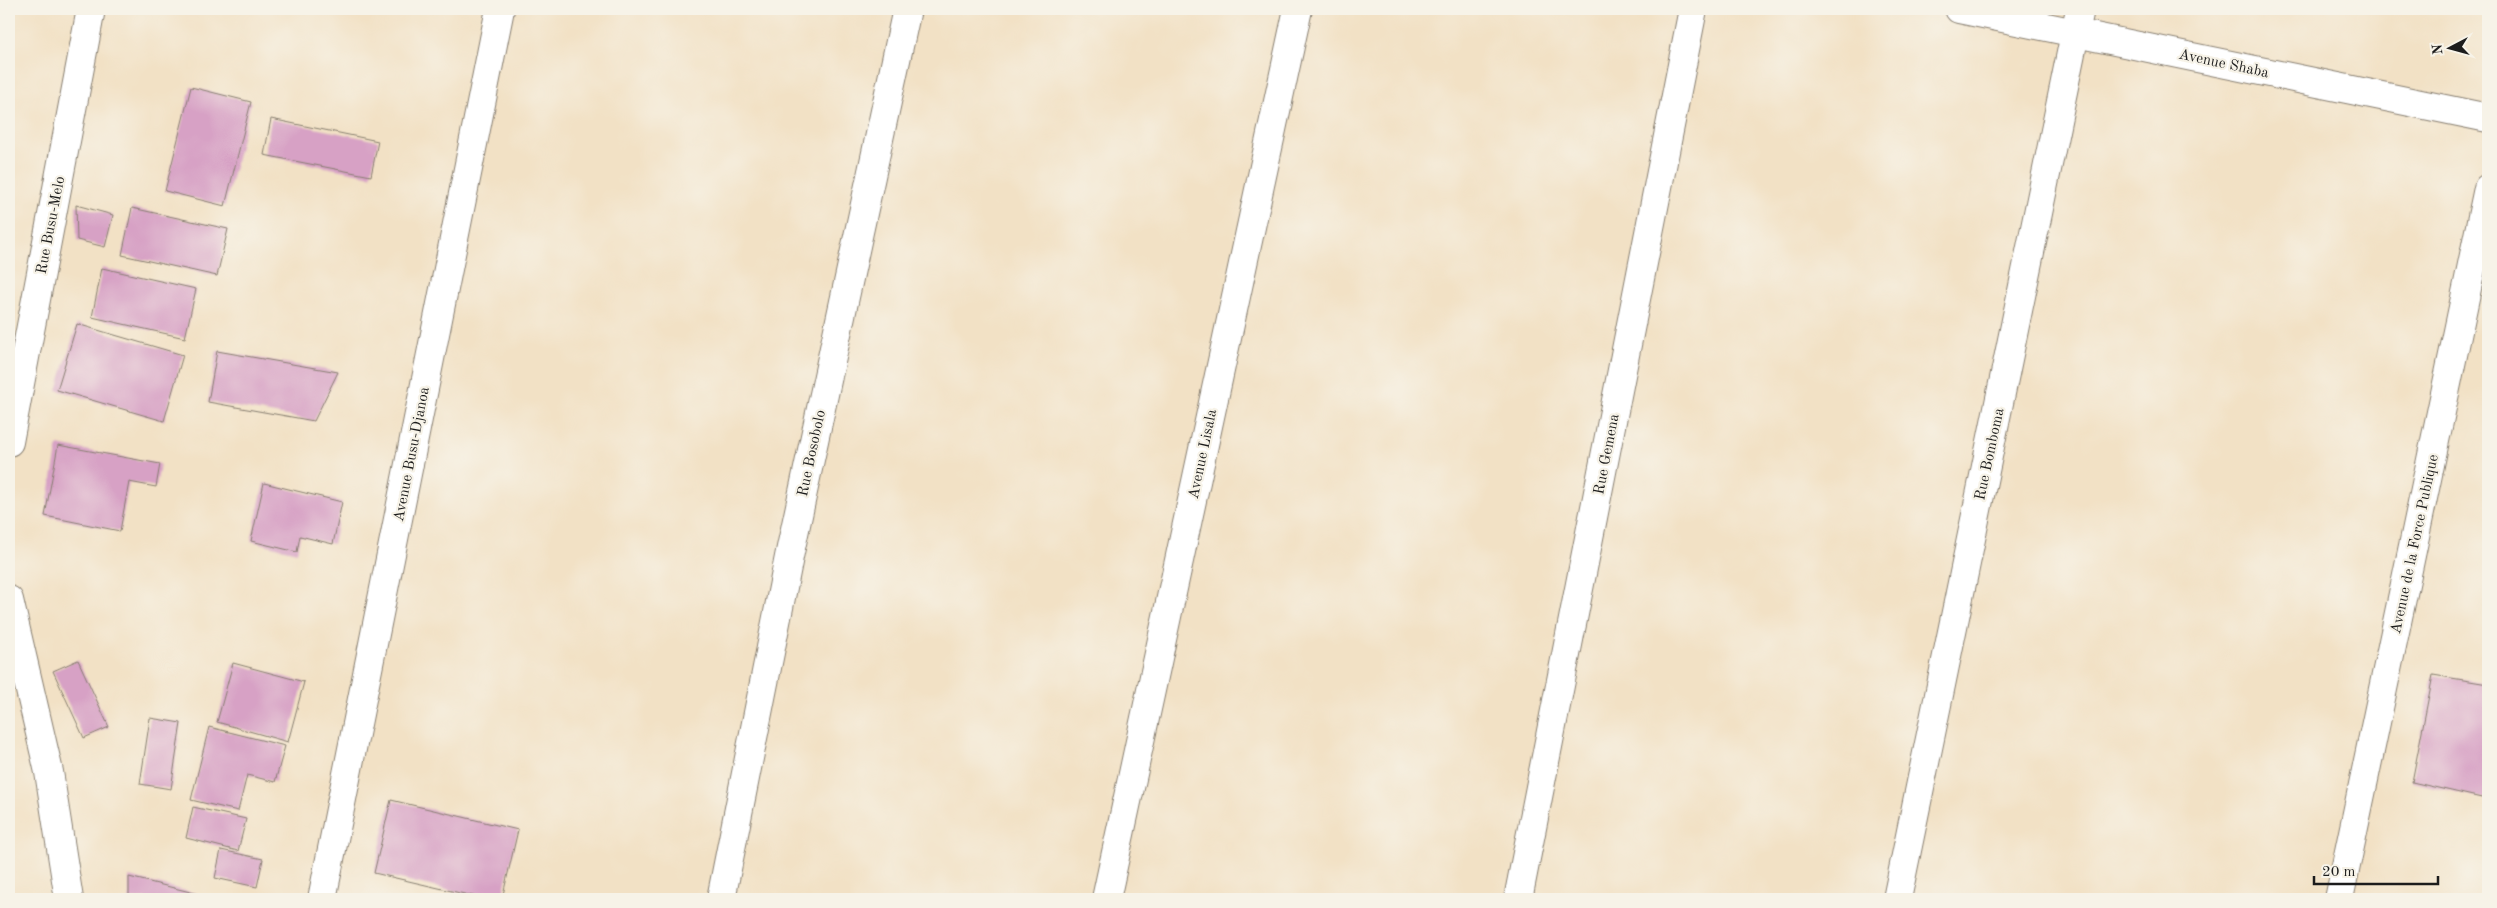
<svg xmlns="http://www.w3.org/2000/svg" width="2497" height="908" font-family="'Old Standard TT',serif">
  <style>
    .building { fill: #d7a1c5 }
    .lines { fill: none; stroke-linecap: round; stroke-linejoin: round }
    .minor-casing { stroke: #877e70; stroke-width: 30 }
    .tertiary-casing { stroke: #877e70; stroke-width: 30 }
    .minor { stroke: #fff; stroke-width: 28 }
    .tertiary { stroke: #fff; stroke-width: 28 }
    .labels { text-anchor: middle; stroke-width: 4.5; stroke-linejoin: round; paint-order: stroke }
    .street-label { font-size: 15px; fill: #1c1c1c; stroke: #f7f3e8 }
  </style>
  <rect width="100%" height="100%" fill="#f7f3e8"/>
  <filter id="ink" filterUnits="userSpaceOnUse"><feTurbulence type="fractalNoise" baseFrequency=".02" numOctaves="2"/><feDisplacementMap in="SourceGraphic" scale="10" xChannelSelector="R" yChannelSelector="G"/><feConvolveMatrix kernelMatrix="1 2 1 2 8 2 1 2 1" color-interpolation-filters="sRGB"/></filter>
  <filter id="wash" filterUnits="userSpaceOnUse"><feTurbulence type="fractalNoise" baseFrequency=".0096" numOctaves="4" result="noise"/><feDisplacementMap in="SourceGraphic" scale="20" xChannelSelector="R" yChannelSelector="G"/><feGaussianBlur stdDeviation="1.12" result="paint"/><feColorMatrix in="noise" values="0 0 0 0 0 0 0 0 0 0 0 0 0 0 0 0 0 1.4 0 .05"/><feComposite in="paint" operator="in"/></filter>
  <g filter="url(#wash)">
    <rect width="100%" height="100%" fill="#f2e1c5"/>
    <g id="blocks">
      <!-- building -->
      <path class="building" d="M191,87L251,102L225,206L165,191Z
        M271,119L378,141L371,176L264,155Z
        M76,205L113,215L105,247L77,240Z
        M132,208L228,229L217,276L122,255Z
        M102,268L196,289L185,338L92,317Z
        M77,324L183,355L164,421L57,390Z
        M217,351L338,372L314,421L208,402Z
        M58,445L160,464L156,487L129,482L120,531L45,516Z
        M264,483L342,502L333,544L300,536L297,552L251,541Z
        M78,660L109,727L84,738L53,671Z
        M233,663L304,682L288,742L217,722Z
        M2433,675L2488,684V791L2486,799L2412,782Z
        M150,718L181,723L171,789L140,784Z
        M209,727L285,746L275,782L247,775L238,811L191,800Z
        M391,800L518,830L502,899H486L374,873Z
        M193,807L246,819L238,851L186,838Z
        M221,850L263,859L257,887L215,878Z
        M129,877L219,899H129Z"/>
    </g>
  </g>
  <g filter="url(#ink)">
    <use href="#blocks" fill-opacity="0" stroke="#877e70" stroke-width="1"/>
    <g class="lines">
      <!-- minor casing -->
      <g class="minor-casing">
        <path id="minor" d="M9,442L91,9
          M9,600L49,772L69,899
          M322,899L500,9
          M721,899L789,557L907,9
          M1106,899L1298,9
          M1518,899L1693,9
          M1897,899L2080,9"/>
      </g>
      <!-- tertiary casing -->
      <g class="tertiary-casing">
        <path id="tertiary" d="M1959,9L2488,118
          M2339,899L2488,188"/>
      </g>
      <!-- minor -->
      <use href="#minor" class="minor"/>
      <!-- tertiary -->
      <use href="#tertiary" class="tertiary"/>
    </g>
  </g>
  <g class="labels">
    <!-- street labels -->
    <g class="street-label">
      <text transform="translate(2224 63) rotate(12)" y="5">Avenue Shaba</text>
      <text transform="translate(50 225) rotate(-79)" y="5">Rue Busu-Melo</text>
      <text transform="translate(811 453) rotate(-78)" y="5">Rue Bosobolo</text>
      <text transform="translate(411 454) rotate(-79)" y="5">Avenue Busu-Djanoa</text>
      <text transform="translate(1202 454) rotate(-78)" y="5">Avenue Lisala</text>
      <text transform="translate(1606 454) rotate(-79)" y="5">Rue Gemena</text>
      <text transform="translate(1989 454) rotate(-78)" y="5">Rue Bomboma</text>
      <text transform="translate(2414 544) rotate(-78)" y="5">Avenue de la Force Publique</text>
    </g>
  </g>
  <!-- margin -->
  <rect width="2497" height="908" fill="none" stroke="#f7f3e8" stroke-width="30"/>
  <!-- north arrow -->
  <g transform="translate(2450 48) rotate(264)" stroke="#f7f3e8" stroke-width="4" paint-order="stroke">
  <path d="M0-4L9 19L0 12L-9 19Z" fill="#1c1c1c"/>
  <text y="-8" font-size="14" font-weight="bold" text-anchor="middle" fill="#1c1c1c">N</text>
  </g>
  <!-- scale -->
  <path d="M2314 876v8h124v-8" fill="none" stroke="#1c1c1c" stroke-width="2.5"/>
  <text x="2322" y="876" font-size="15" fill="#1c1c1c" stroke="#f7f3e8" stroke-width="4" paint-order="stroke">20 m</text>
</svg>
